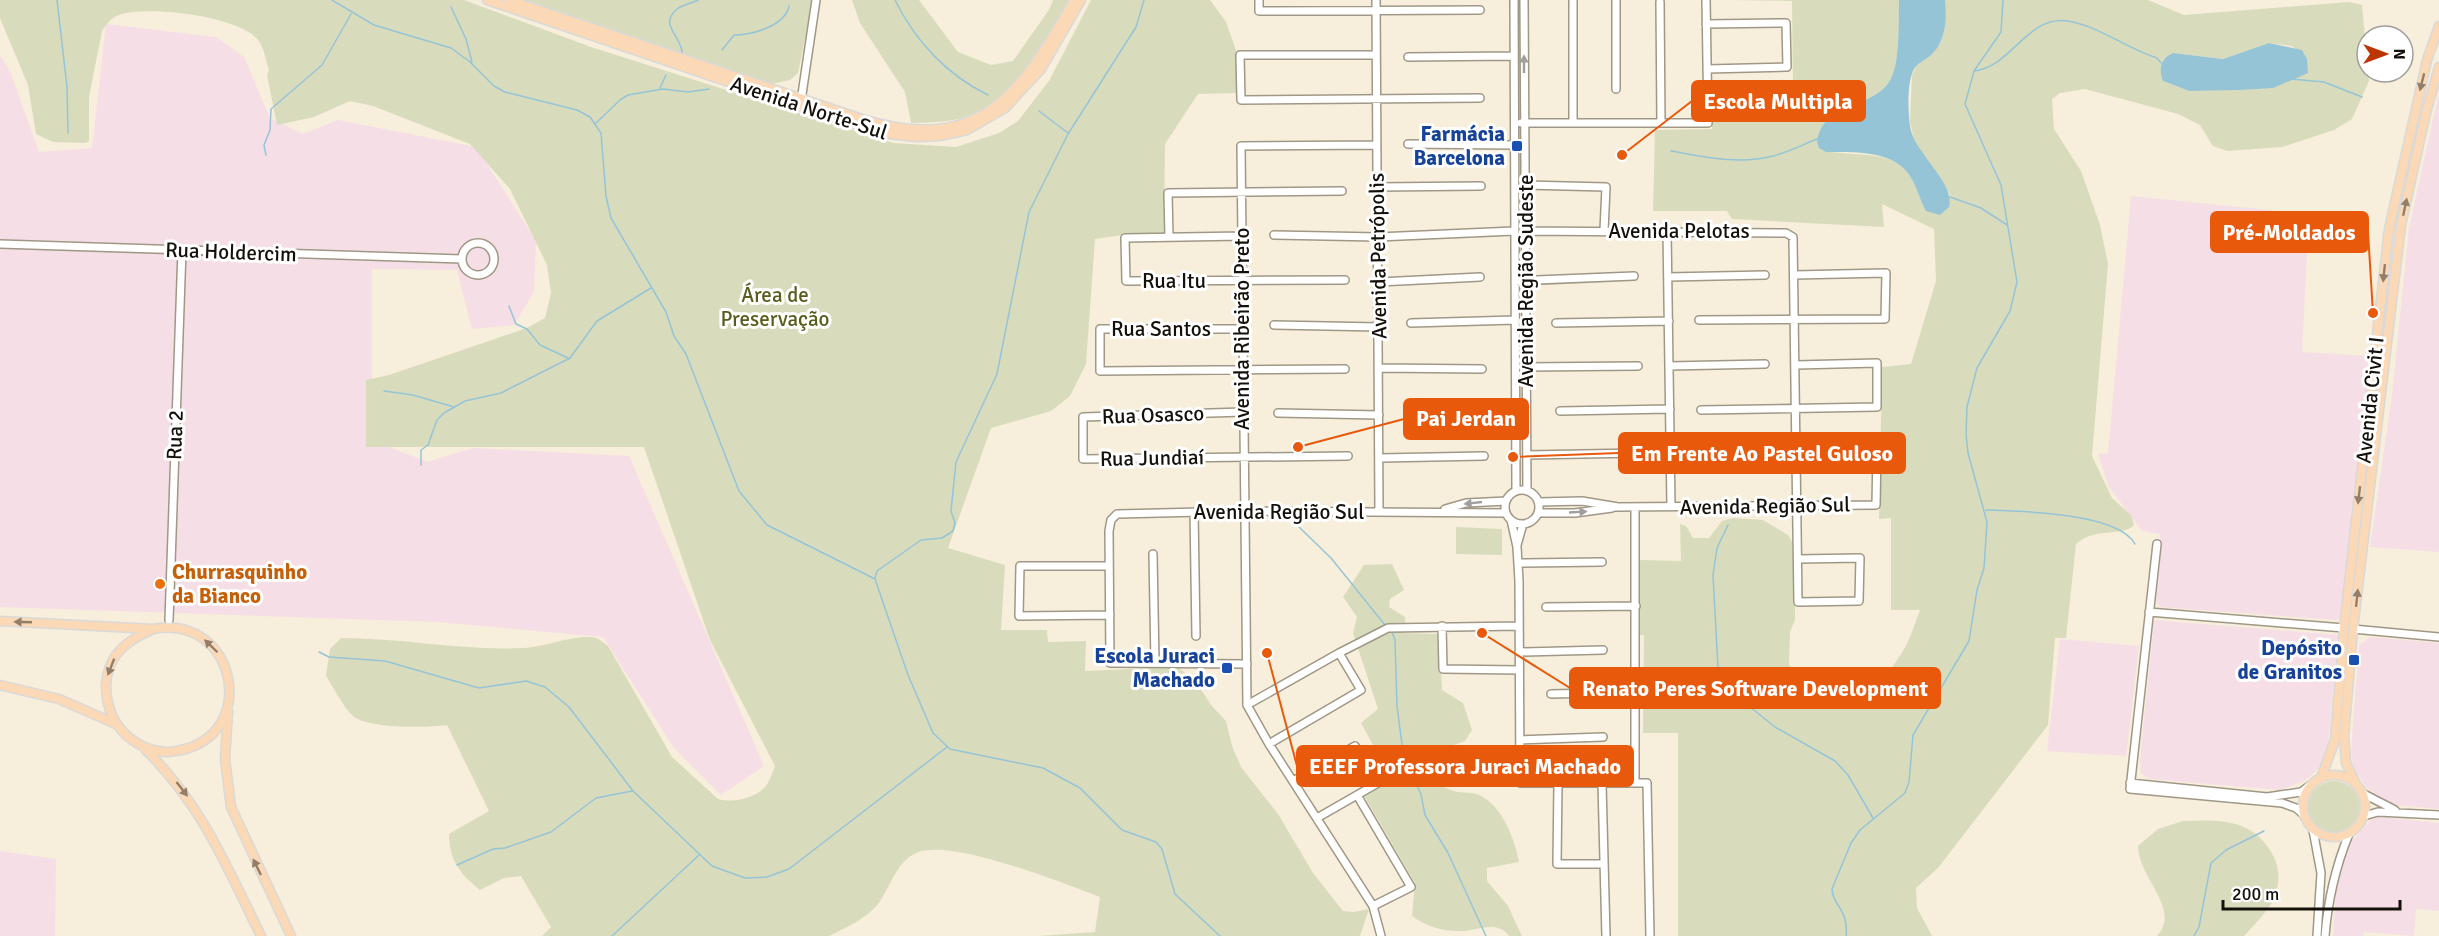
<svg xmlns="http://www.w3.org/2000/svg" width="2439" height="936" font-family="Signika,sans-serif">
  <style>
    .industrial { fill: #f6dee7 }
    .green { fill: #d9dcbc; fill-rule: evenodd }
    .water { fill: #96c4d7 }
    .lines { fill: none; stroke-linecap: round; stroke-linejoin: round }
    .stream { stroke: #96c4d7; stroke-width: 1.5 }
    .minor-casing { stroke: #a09886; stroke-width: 10 }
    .major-casing { stroke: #d9d9d8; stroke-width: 11 }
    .minor { stroke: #fff; stroke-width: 7 }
    .major { stroke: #fbd9b6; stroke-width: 8 }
    .oneway { fill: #a19f9d }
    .oneway2 { fill: #937f69 }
    .transit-dot { fill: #1a4fb4; stroke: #fff; stroke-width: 2 }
    .food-dot { fill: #e8710a; stroke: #fff; stroke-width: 2 }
    .labels { text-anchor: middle; stroke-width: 6; stroke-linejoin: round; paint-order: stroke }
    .street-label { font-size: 21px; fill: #14100a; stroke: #fff }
    .transit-label { font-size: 21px; font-weight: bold; fill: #164399; stroke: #fff; text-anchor: end }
    .park-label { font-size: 21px; fill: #595c1c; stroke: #fff }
    .food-label { font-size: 21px; font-weight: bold; fill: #c56008; stroke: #fff; text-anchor: start }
    .leader { fill: none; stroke: #e8590c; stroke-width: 2 }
    .callout-dot { fill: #e8590c; stroke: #fff; stroke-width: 2 }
    .callout { fill: #e8590c; stroke: #e8590c; stroke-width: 2 }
    .callout-label { font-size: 22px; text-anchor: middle; font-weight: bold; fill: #fff }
  </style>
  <rect width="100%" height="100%" fill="#f7eedb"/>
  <!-- industrial -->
  <path class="industrial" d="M106,24L216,37L244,57L270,118L303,134L338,120L476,147L536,241L534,292L514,325L472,329L457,270L372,269V440L427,462L473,448L629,456L764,766L721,795L674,748L603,637L437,622L0,607V55L10,71L39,152L92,148Z
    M2439,92V552L2370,547L2392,395L2409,228Z
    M2131,196L2309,214L2302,352L2369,356L2341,616L2336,620L2160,607L2155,600L2160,534L2142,531L2109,487L2098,454L2108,453Z
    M2154,620L2338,635L2328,747L2324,760L2316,771L2304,781L2281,790L2149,779L2141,773L2140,760Z
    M2370,637L2439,643V809L2397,805L2377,796L2366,787L2353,767L2351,751L2359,645Z
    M2060,639L2139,646L2126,756L2047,751Z
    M2380,817L2439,823V911L2416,909L2414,936L2364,932L2363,936H2333L2336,893L2344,861L2353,840L2370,820Z
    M0,851L56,859L55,936H0Z"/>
  <!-- green -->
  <path class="green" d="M0,0H464L591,47L893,143L956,147L999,133L1018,121L1049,81L1091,0H1210L1226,22L1238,56L1237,93L1198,94L1165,144L1164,234L1122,235L1095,239L1086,364L1070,396L1051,411L991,428L948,548L1005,565L1001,630H1047L1048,642L1086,641L1085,671L1177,667L1195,680L1211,705L1226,721L1232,746L1241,767L1278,814L1313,873L1343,911L1354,912L1369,909L1360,936H1038L1095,932L1100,897C1065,884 949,837 916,853C896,862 890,888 878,904C866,919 845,928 829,936H542L551,927L521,876L504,878L480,890C460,874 449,860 449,834L489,811L447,725C428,728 365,729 352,715C342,705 334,688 326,676L330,649L341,638C403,638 463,651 524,648C544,647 579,633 596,638C600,639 605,644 608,646L672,757L718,799C733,803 753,799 764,788C769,784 772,773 775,766L710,640L644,447H366V380L389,375L527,328L545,318L551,293L547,265L510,189L470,144L373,106L350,101L314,117L277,125L267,75L269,70C266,61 264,47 258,40C240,16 146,5 119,15C112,17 106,25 102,31L89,97V141L86,143L53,142L36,134L28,85L0,18Z
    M519,0H813L798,73L790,80L771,84Z
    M852,0H919L958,52L991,65L1013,61L1049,10L1053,0H1070C1046,41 1020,92 975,113C955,123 932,122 911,123L905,92L860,23Z
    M1731,0H1899C1898,21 1901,61 1891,79C1874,110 1820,102 1818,145C1828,161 1883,145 1906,170C1915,180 1919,196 1925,208L1950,195L1914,140L1910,122L1912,75L1916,67L1941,42L1945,28V0H2148L2184,15L2349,2L2362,5L2369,81L2352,119L2334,130L2282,147L2227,151L2213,146L2200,125L2178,114L2085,89L2060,93L2052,99L2054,129L2081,171L2100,225L2108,264L2092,456L2112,498L2131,515L2134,525C2121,538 2096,526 2076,544L2066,638H2055L2048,725L1938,868L1916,888L1917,908L1932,936H1678V733H1643L1644,635H1638L1640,560L1681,561L1680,524L1686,526L1693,538H1709L1722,521L1733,518L1763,520L1788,535L1795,547V620L1790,632L1789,665L1798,672L1863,677L1884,676C1905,654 1910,638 1920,610H1891V518L1879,519L1882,367L1911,364L1936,281L1934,229L1882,204L1884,227L1732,219L1727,211H1653L1655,130L1712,129V118H1735L1734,91L1793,90L1792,1ZM2269,43L2291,46L2305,54L2189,91L2163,81L2173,53L2223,59Z
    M1456,527L1502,529V555L1456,554Z
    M1392,564L1404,590L1390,599L1389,607L1405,617V633L1439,634L1442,690L1463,703L1472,730L1465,741L1434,752L1425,764L1429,777C1438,783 1447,790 1458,792C1464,793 1470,792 1476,794C1501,802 1515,839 1519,862L1487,868V881L1508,906L1522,936H1509C1498,919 1476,931 1461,931C1444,932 1425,926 1412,916L1415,883L1363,794L1392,780L1361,723L1378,709L1353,633L1357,617L1343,597L1364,565Z
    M2308 807a26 26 0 1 1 52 0a26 26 0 1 1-52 0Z
    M2183,821C2221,820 2252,818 2273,855C2281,871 2280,888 2271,904C2264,915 2253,926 2244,936H2157C2182,909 2138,878 2138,846L2158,829Z"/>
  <!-- water -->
  <path class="water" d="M1899,0H1945C1947,20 1946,42 1930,56C1924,61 1917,63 1913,71C1907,85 1908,111 1910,126C1913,152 1956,183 1949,207L1940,215L1926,211C1920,200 1917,187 1910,176C1894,150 1853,152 1826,152L1819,148L1817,142C1822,103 1871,109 1889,82C1901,65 1898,21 1899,0Z
    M2269,43L2302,50L2307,59L2308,73L2273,88L2239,90L2189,91L2163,81C2158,69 2161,58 2173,53L2223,59Z"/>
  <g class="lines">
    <!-- stream -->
    <path class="stream" d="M57,0L67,87L68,133
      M332,0L374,25L451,48L469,61L494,86L505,92L577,110L590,117L601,133L606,196L611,218L666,312L674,336L686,354L739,491L767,525L875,579L908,675L933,733L950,749L1043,768L1080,788L1122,830L1156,842L1162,849L1175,894L1220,936
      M895,0C915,41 947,75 988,95
      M451,7L466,39L472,62
      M722,50L734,35C752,35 785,26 789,6
      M682,53C682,37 659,25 676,10C683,4 691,4 698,0
      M1974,71C2012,67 2028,14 2068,21C2099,26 2127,49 2157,58L2161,63
      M2291,79L2324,82L2362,97
      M660,88L666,75
      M1039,111L1068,133
      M596,123L620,100L628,95L663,89L688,92L709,89
      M1671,151C1705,157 1739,165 1773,156C1789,152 1802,145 1817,139
      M266,155L264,145L270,130L271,109L322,65L351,14
      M1950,197L1981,208L2007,225
      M509,306L516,324L527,329L540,345L568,358
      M384,391L413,395L454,407
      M421,465V450L428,445L437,420L444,413L465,401L501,393L570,358L597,321L651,288
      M1986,510C2020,511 2118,513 2135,544
      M1728,525L1717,548L1713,575L1718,668L1744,702L1775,727L1835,761L1848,775L1873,818
      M1299,527L1331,558L1385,625
      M875,578L877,571L921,540L942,538L953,531L955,523L951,511L956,462L997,374L1029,212L1068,134L1136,27L1144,0
      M1392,632L1395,640L1397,706L1404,760L1421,794L1425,815L1448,853L1486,936
      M319,652L329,657L385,661L479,688L526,681L545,687L569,707L633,791L712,866L745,878L767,877L789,869L947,747
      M457,865L493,849L505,848L551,832L596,798L632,791
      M612,936L699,855
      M1846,936C1849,909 1832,905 1832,889L1851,843L1860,830L1905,793L1909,782L1913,735L1969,641L1977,590L1984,568L1987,522L1968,453L1966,434L1967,407L1977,368L2010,311L2017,282L2001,185L1965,104L1974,71L2001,32L2003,0
      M2194,936L2199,927L2211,863L2226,850L2264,831"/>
    <!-- minor casing -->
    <g class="minor-casing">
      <path id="minor" d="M1259,0V11L1480,10
        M1376,0L1379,512
        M1514,0L1516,491
        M1524,0L1527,491
        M1573,1V123
        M1660,2L1661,123
        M1706,24L1786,23L1787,67L1707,69
        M1376,55H1240L1241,100L1480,98
        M1408,57L1514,56
        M1616,89V0
        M801,101L816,0
        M1521,123H1708L1706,0
        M1408,144L1515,145
        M1376,145L1241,146L1247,705L1269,744L1373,906L1381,936
        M1525,185L1606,187L1604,231
        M1378,187L1481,186
        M1667,230L1671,507
        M1525,231L1786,233L1793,237L1798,602L1859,601L1860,558L1798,559
        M1274,235L1378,237L1514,231
        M1242,236L1125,238L1126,281L1345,280
        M1169,237L1168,193L1342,191
        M462 259a16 16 0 1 1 32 0a16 16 0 1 1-32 0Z
        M0,244L462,259
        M1668,277L1765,275
        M1515,281L1634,276
        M1379,282L1480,277
        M1699,320L1885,319L1886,273L1794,275
        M1411,323L1515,320
        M1556,323L1669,321
        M1274,325L1379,327
        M1242,329H1100V371L1345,369
        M1669,366L1765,364
        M1526,367L1638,366
        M1379,368L1482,369
        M1701,410L1877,407V363L1796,365
        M1560,411L1670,409
        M1243,412L1083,417V459L1348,456
        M1410,412L1516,410
        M1278,413L1379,415
        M1670,454L1766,453
        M1527,455L1638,453
        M1380,458L1484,456
        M1505 507a17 17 0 1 1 34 0a17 17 0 1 1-34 0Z
        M1539,502L1582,501L1618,507L1876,505L1877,452L1797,453
        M1445,509L1466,503L1506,501
        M1194,512L1196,636
        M1539,513H1575L1612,508
        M1511,520L1517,547L1519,581L1520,783H1647L1650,936
        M2157,544L2130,789L2282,803L2296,808L2303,814
        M1517,545L1523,524
        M1153,554L1155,663
        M1519,563L1602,562
        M1109,566H1020L1019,616L1110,615
        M1546,607L1636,606
        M2149,612L2344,628
        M169,620L182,250
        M1442,626L1443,669L1519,670
        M2353,629L2439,637
        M1519,652L1603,650
        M1247,664L1110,663L1109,531L1111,520L1117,514L1244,511L1506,513
        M1551,694L1636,692
        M1247,705L1339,653L1388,628L1519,626
        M1520,740L1603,737
        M1269,744L1361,690L1339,653
        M1293,781L1355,746L1378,783L1317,818
        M1558,783L1557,864H1603
        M1635,783V507
        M2130,783L2267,797L2301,792L2312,784
        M1602,784L1606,936
        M2362,793L2395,810
        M1357,795L1411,887L1373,906
        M2364,816L2378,812L2439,815
        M2313,830L2321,873L2317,936
        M2325,936C2328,899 2335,868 2349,834"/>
    </g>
    <!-- major casing -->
    <g class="major-casing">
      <path id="major" d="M487,0L811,110L888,134L918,137L939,136L967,130L1005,108L1041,69L1081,0
        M509,0L862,119C980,155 1019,95 1073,3
        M0,621L153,629C236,613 260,733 181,750C166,754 150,751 137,743C108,727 96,684 116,655C126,642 138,636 153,629
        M0,685L59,699L116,724
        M228,711L225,759L231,807L291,936
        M145,749C202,805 226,865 261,936
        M2303 806a31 31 0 1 1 62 0a31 31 0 1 1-62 0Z
        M2321,778L2335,740L2344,628L2389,229L2427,60L2439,26
        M2356,784L2346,763L2344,736L2353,629L2401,225L2426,113L2439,67"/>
    </g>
    <!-- minor -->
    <use href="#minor" class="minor"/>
    <!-- major -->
    <use href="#major" class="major"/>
  </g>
  <!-- one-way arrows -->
  <defs><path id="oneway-solid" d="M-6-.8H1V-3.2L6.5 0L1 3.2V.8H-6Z" transform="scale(1.5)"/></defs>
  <g class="oneway">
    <use href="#oneway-solid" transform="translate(1524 64) rotate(-90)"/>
    <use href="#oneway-solid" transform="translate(1473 503) rotate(174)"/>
    <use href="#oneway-solid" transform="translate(1578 512) rotate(-3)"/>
  </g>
  <g class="oneway2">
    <use href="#oneway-solid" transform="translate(2422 82) rotate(104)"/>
    <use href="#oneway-solid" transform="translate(2405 207) rotate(-78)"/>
    <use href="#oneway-solid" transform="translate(2384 273) rotate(96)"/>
    <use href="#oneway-solid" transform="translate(2359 495) rotate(97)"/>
    <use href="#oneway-solid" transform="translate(2357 598) rotate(-84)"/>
    <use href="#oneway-solid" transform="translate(23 622) rotate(-178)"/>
    <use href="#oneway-solid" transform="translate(211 646) rotate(-136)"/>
    <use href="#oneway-solid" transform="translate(111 667) rotate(111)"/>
    <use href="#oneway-solid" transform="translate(182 789) rotate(52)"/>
    <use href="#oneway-solid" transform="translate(257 867) rotate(-116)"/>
  </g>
  <!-- markers -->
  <g class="transit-dot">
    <rect x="1511" y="140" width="12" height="12" rx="3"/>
    <rect x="2348" y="654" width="12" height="12" rx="3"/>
    <rect x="1221" y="662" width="12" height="12" rx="3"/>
  </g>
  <circle class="food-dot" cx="160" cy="584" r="6"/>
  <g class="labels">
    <!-- street labels -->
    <g class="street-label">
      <text transform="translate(809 108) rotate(18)" y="7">Avenida Norte-Sul</text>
      <text x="1679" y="238">Avenida Pelotas</text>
      <text transform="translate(231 252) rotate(2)" y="7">Rua Holdercim</text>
      <text transform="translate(1378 256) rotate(-91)" y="7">Avenida Petrópolis</text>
      <text x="1174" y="288">Rua Itu</text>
      <text transform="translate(1526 281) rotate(-90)" y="7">Avenida Região Sudeste</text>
      <text x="1161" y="336">Rua Santos</text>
      <text transform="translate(1242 329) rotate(-90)" y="7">Avenida Ribeirão Preto</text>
      <text transform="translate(2370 400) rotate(-84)" y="7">Avenida Civit I</text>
      <text transform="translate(1153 415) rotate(-2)" y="7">Rua Osasco</text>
      <text transform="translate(175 435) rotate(-88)" y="7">Rua 2</text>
      <text transform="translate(1152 458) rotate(-1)" y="7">Rua Jundiaí</text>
      <text transform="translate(1765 506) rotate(-1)" y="7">Avenida Região Sul</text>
      <text x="1279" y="519">Avenida Região Sul</text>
    </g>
    <!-- transit labels -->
    <g class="transit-label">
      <text x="1505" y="141">Farmácia<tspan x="1505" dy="24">Barcelona</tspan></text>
      <text x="2342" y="655">Depósito<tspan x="2342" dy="24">de Granitos</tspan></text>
      <text x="1215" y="663">Escola Juraci<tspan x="1215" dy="24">Machado</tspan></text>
    </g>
    <!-- park labels -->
    <g class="park-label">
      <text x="775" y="302">Área de<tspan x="775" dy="24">Preservação</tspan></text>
    </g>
    <!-- food labels -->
    <g class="food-label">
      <text x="172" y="579">Churrasquinho<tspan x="172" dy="24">da Bianco</tspan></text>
    </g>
  </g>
  <!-- callouts -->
  <path class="leader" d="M1622 155L1692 101M2373 313L2368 232M1298 447L1404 419M1513 457L1619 453M1482 633L1570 688M1267 653L1297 766"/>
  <g class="callout-dot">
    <circle cx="1622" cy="155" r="6"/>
    <circle cx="2373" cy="313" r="6"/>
    <circle cx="1298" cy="447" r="6"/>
    <circle cx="1513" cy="457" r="6"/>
    <circle cx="1482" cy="633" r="6"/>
    <circle cx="1267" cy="653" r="6"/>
  </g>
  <g class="callout">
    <rect x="1692" y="81" width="173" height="40" rx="6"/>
    <rect x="2211" y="212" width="157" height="40" rx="6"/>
    <rect x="1404" y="399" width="124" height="40" rx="6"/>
    <rect x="1619" y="433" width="286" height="40" rx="6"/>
    <rect x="1570" y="668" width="370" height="40" rx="6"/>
    <rect x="1297" y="746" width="336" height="40" rx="6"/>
  </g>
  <g class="callout-label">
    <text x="1778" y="109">Escola Multipla</text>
    <text x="2289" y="240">Pré-Moldados</text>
    <text x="1466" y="426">Pai Jerdan</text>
    <text x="1762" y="461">Em Frente Ao Pastel Guloso</text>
    <text x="1755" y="696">Renato Peres Software Development</text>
    <text x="1465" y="774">EEEF Professora Juraci Machado</text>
  </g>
  <!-- north arrow -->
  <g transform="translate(2385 54) rotate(90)"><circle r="28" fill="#ffffff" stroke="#a19f9d" stroke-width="1.5"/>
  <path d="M0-4.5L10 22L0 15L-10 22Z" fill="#bd3503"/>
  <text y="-9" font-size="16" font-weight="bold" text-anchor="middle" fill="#14100a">N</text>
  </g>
  <!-- scale -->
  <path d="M2223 900v9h177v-9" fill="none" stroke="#14100a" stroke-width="3"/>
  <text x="2232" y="900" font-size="18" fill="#14100a" stroke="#ffffff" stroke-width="4.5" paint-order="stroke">200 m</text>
</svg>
